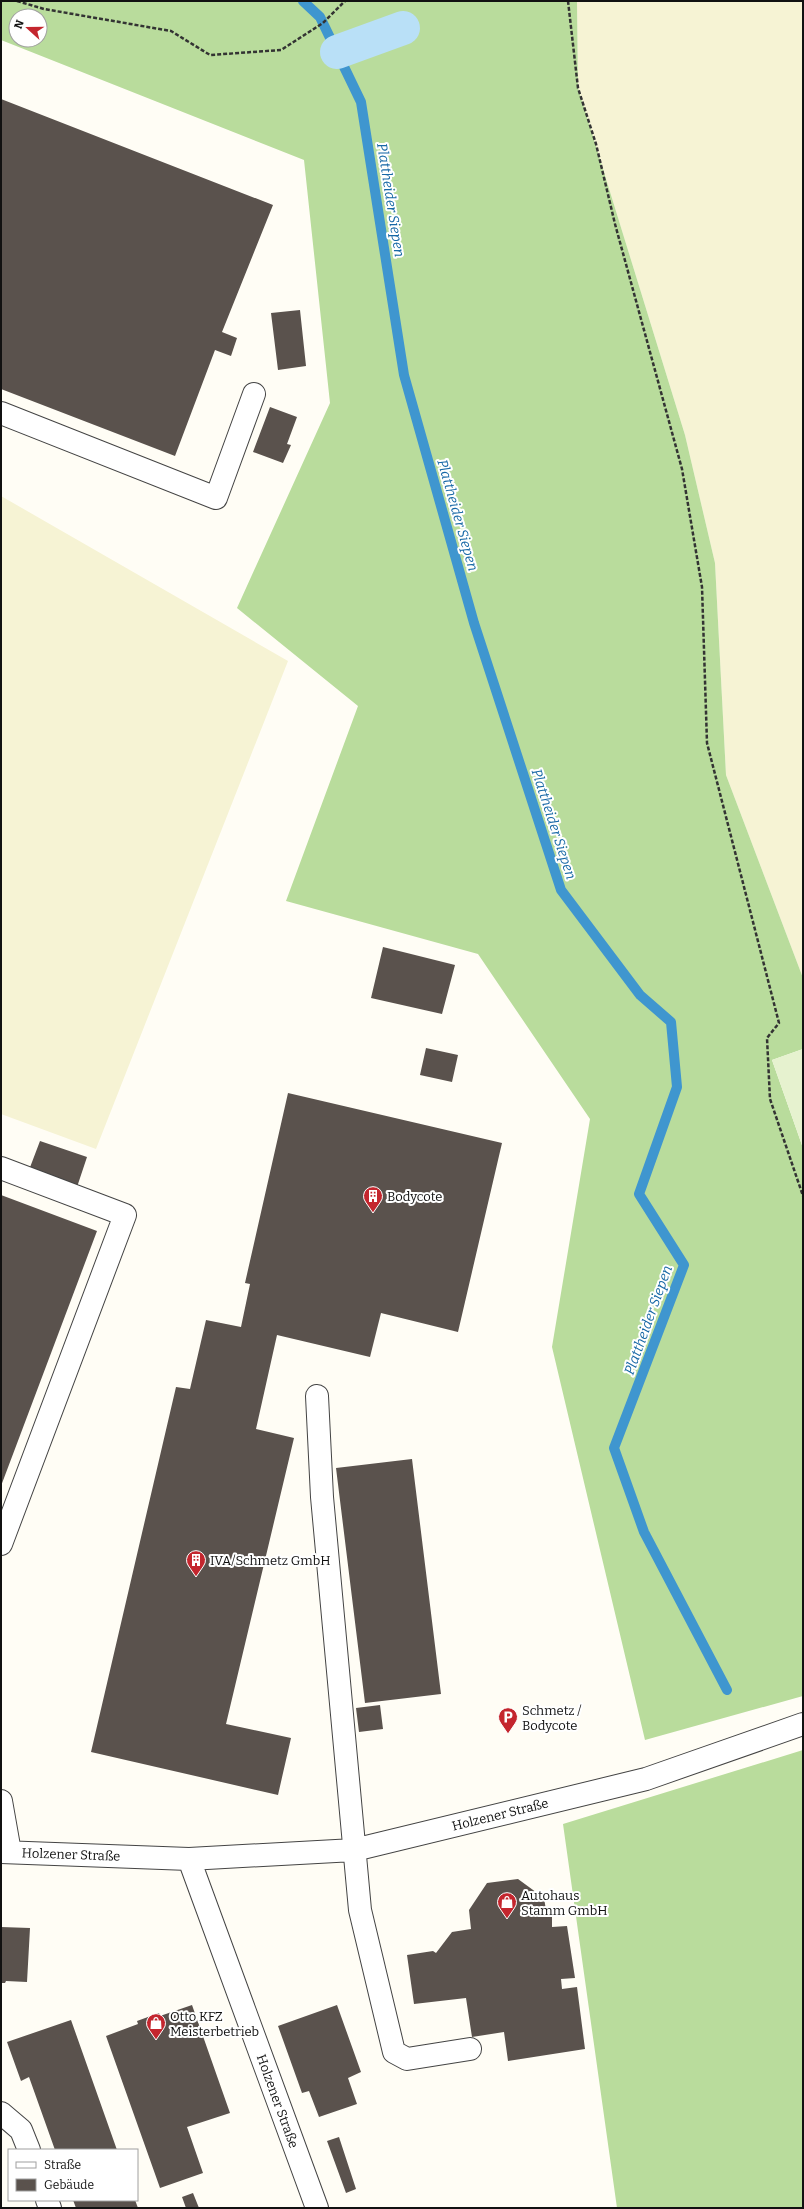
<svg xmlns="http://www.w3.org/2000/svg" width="804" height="2209" font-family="Bitter,serif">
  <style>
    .farmland { fill: #f6f3d4 }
    .forest { fill: #b9dc9c; fill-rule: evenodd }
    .pitch { fill: #e6f2cf }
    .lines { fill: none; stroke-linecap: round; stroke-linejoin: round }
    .stream { stroke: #3f96cf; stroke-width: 10 }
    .canal { stroke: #b9e0f7; stroke-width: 34 }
    .building { fill: #5a524d }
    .minor-casing { stroke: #444; stroke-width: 24 }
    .path { stroke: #333; stroke-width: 2.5; stroke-dasharray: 4 2; stroke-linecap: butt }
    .minor { stroke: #fff; stroke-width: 22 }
    .labels { text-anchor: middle; stroke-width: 4; stroke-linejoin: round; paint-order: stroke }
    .poi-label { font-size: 13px; fill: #111; stroke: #fff; text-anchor: start }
    .street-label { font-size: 13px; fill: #111; stroke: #fff }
    .water-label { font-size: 14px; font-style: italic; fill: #1768a6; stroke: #fff }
  </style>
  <rect width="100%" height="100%" fill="#fffdf5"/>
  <!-- farmland -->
  <path class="farmland" d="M577,1H803V978L726,775L715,563L685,435L578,88Z
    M1,496L288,661L96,1149L1,1114Z"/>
  <!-- forest -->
  <path class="forest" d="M1,1H577L578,88L685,435L715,563L726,775L803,978V1049L772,1060L803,1148V1696L645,1740L552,1347L590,1119L478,954L286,901L358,706L237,608L330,403L304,160L1,40ZM16,16H40V40H16Z
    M803,1750V2208H617L563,1824Z"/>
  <!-- pitch -->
  <path class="pitch" d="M803,1049V1148L772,1060Z"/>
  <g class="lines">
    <!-- stream -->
    <path class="stream" d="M303,1L320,17L361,102L404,375L474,623L561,890L640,995L671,1022L677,1087L639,1194L684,1265L614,1448L644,1532L727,1690"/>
    <!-- canal -->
    <path class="canal" d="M337,52L403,28"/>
  </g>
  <!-- building -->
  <path class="building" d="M1,99L273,205L222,332L237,338L231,356L215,350L175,456L1,389Z
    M300,310L306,366L278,370L271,313Z
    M270,407L297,417L287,444L291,445L283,463L253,452Z
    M383,947L455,965L442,1014L371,998Z
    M426,1048L458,1055L452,1082L420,1075Z
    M288,1093L502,1143L458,1332L381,1313L370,1357L277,1335L256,1429L294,1438L226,1724L291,1738L278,1795L91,1752L176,1387L190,1389L206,1320L241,1327L250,1284L245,1283Z
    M40,1141L87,1157L77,1187L29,1170Z
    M1,1195L97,1231L1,1486Z
    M412,1459L441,1694L365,1703L336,1468Z
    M380,1705L383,1729L359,1732L356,1708Z
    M518,1879L544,1898L546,1910L552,1913V1927L567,1926L575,1978L561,1979L562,1989L577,1987L585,2049L508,2061L504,2032L472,2037L466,1998L414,2004L407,1955L433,1951L436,1953L452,1932L471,1929L469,1910L487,1883Z
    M1,1927L30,1928L27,1982L6,1981L5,1983H1Z
    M192,2005L230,2113L187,2127L203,2173L160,2188L106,2036L138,2024L137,2021L159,2013L160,2016Z
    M337,2005L361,2072L348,2078L357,2104L319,2117L309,2091L302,2093L278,2026Z
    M71,2020L117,2150H55L29,2077L21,2081L7,2042Z
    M339,2137L356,2189L346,2193L327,2141Z
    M193,2193L199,2208H186L182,2197Z
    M73,2200H135L138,2208H76Z"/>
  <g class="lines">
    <!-- minor casing -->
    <g class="minor-casing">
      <path id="minor" d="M1,413L216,498L254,394
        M1,1168L125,1215L1,1544
        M317,1396L322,1497L360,1910L394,2052L407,2059L470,2049
        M1,1801L10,1852
        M1,1852L189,1859L354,1850L646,1779L803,1724
        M189,1859L317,2208
        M1,2113L21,2130L29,2150
        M47,2200L50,2208"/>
    </g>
    <!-- path -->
    <path class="path" d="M17,1L44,9L171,31L210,55L281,50L323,23L345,1
      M568,1L578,88L596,144L615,224L682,469L702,587L707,743L779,1023L767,1038L770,1099L803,1196"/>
    <!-- minor -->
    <use href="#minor" class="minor"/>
  </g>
  <!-- icons -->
  <defs>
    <g id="building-pin" transform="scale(1)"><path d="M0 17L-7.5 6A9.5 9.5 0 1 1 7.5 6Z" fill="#c4262e" stroke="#fff"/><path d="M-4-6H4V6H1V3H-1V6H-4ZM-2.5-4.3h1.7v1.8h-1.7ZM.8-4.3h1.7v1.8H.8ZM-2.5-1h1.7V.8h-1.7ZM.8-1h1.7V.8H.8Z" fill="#fff"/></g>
    <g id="parking-pin" transform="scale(1)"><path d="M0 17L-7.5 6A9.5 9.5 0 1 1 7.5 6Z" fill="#c4262e" stroke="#fff"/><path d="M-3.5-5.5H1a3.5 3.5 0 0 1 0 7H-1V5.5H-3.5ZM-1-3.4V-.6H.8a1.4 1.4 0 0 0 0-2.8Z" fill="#fff"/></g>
    <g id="shop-pin" transform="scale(1)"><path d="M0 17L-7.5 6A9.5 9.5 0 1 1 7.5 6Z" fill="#c4262e" stroke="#fff"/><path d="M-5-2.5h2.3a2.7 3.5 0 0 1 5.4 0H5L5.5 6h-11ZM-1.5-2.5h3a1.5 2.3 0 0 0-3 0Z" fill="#fff"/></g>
  </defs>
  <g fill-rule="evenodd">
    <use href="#building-pin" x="373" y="1196"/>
    <use href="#building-pin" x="196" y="1560"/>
    <use href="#parking-pin" x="508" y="1717"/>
    <use href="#shop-pin" x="507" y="1902"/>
    <use href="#shop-pin" x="156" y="2023"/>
  </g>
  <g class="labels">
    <!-- poi labels -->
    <g class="poi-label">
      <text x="387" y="1201">Bodycote</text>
      <text x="210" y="1565">IVA/Schmetz GmbH</text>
      <text x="522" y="1715">Schmetz /<tspan x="522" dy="15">Bodycote</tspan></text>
      <text x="521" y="1900">Autohaus<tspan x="521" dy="15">Stamm GmbH</tspan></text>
      <text x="170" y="2021">Otto KFZ<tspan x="170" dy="15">Meisterbetrieb</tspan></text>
    </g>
    <!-- street labels -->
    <g class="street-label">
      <text transform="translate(500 1814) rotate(-14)" y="5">Holzener Straße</text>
      <text transform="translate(71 1854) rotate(2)" y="5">Holzener Straße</text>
      <text transform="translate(278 2101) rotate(70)" y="5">Holzener Straße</text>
    </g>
    <!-- water labels -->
    <g class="water-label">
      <text transform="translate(391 200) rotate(81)" y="5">Plattheider Siepen</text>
      <text transform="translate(458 515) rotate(74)" y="5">Plattheider Siepen</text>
      <text transform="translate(554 824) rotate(72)" y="5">Plattheider Siepen</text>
      <text transform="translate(648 1320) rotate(-70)" y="5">Plattheider Siepen</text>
    </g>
  </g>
  <!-- border -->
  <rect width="804" height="2209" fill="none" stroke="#111111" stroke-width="4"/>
  <!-- legend -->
  <rect x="8" y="2149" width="130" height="52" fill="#ffffff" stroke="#a0a0a0"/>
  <rect x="16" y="2162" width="20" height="6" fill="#ffffff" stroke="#a0a0a0"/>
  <text x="44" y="2169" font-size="12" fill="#111111">Straße</text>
  <rect x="16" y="2179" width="20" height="12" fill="#5a524d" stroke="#a0a0a0"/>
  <text x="44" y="2189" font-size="12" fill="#111111">Gebäude</text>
  <!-- north arrow -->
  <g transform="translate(28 28) rotate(291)"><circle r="19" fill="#ffffff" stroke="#a0a0a0"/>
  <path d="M0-3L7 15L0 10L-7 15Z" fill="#c4262e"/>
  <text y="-6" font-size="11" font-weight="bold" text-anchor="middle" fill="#111111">N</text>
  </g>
</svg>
